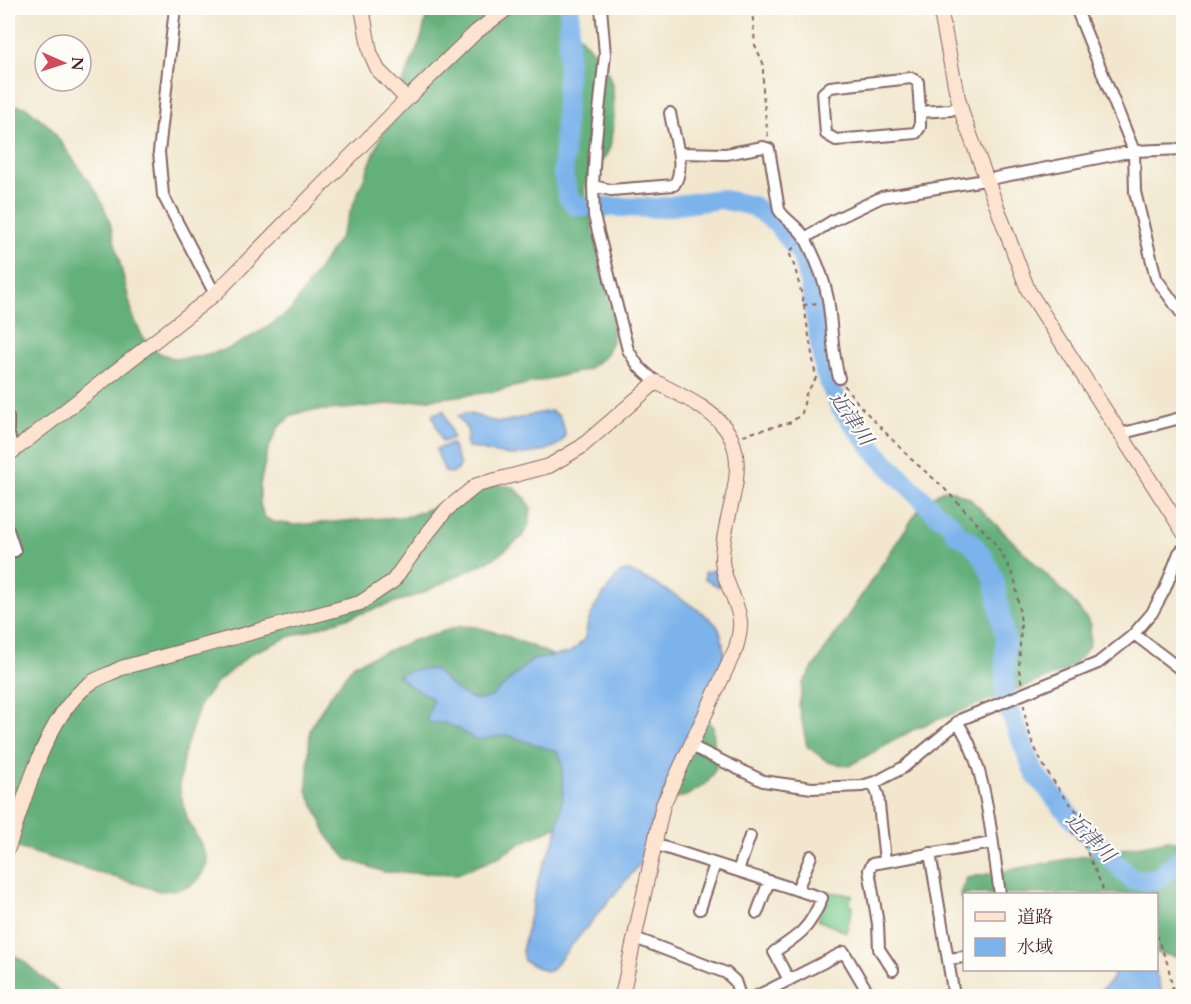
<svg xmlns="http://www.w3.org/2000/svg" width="1191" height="1004" font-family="Cardo,'Noto Serif JP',serif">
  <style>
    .green { fill: #7acd8f; stroke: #62765d; stroke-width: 1.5 }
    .forest { fill: #63b07a; stroke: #566852; stroke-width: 1.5 }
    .water { fill: #7db3eb; stroke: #64698b; stroke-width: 1.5 }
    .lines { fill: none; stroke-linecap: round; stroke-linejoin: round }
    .river { stroke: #7db3eb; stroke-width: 20 }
    .street-casing { stroke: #856564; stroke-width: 14 }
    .secondary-casing { stroke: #856564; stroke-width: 16 }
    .path { stroke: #856564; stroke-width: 2; stroke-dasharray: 4.5 4.5; stroke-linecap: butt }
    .street { stroke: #fff; stroke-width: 10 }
    .secondary { stroke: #fde4d1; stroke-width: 14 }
    .labels { text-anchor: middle; stroke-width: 4.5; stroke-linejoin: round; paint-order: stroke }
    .water-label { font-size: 20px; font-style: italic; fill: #5c536e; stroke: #fdfcf7 }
  </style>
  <rect width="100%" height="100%" fill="#fdfcf7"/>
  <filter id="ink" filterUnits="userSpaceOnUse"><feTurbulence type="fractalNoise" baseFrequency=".0167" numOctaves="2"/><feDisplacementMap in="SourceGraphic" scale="12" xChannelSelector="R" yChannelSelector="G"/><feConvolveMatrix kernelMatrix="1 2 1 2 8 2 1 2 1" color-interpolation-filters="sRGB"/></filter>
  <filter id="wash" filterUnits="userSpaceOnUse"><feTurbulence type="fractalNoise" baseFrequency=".008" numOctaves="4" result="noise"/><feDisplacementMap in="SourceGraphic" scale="24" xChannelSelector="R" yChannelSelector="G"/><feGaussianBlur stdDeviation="1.35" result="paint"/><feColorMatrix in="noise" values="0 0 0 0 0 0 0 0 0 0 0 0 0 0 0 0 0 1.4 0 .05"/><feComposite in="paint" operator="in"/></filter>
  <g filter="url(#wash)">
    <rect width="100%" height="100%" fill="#f2e7ce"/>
    <!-- green -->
    <path class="green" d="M829,892L852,895L849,905L853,906L846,932L818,920Z"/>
    <!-- forest -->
    <path class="forest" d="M429,8H561L578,34L606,67L613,88L614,118L610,147L604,160L591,170L584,188L612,314V341L604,357L586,370L492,392L344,409L305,411L292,415L278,428L267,452L260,485V504L264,517L273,522L295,525L410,516L494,484L513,487L526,499L531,509L529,524L521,538L494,558L420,594L289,637L252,653L216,683L200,704L184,752L179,786L187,819L202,846L208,862C196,889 188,889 160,891L8,845V105L26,107L50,127L98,194L109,219L133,316L142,336L159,353L173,358H191L229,349L268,327L291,310L340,237L421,39Z
      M943,490L953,491L969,498L1071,599L1091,625C1090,630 1090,634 1090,640C1089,652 1074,663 1065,671L916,728L849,766L828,762L807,746L799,706L803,683L923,503Z
      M461,626L476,627L502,634L705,719L713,727L716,768L707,783L686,796L577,817L521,843L497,858L457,874L384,872L347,859L329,838L307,791L310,729L328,699L354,664L415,640Z
      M1169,840L1183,844V958L1157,953L1156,894H964V901L961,899L960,893L967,878Z
      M8,952L22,960L64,996H8Z"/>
    <!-- water -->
    <path class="water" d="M444,411L453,438L442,442L432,414Z
      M551,411L559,416C561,421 565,428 565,434C564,451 529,454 516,455C500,455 483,450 468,447L465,443C473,429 463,427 458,416C472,409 485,422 500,422C517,421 534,413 551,411Z
      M452,444L460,465L458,470L452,473L445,472L436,449Z
      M715,570L720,584L719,587L705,579V572Z
      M629,571C649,580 705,610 717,626C723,635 724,651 725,662L653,816L644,859L550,971H545L524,961L522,951L539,876L556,836L563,796L562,762L558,752L507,735L476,740L457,728L444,723H430L427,719L433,700L427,695L409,686L398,675L414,670L434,669C450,684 467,707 491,697L532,660L569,653L578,646L585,638L588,622L596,605L617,576L622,572Z
      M1117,970H1155L1163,996H1095L1109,983Z"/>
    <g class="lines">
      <!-- river -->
      <path class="river" d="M570,8L563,174L568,197L576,206L657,208L720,199L753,206L775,222L801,254L810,285L825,373L840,407L879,456L938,515C946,518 953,526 956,534L970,541L984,558L994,579L1005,639V700L1035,774L1071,817L1131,879L1147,881L1157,879L1184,855"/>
    </g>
  </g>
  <g filter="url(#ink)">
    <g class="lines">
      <!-- street casing -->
      <g class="street-casing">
        <path id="street" d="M175,8L159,152L163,195L215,294
          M601,8L605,54L595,149L593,186L594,216L628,350L639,367L656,382
          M1076,8L1134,151L1135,192L1156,278L1184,317
          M920,112V127L916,133L836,140L826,134L823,93L830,87L911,78L918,82L920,112L951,110L960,105
          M680,153L726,154L763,147L769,149L779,210C786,221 798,226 805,238
          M593,186L611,190L674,185C687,167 673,134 670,113
          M839,378C832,352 832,325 828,299C824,278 815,257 805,238L834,220L882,197L985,180L1134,151L1184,149
          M8,417V431L13,451
          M1120,434L1184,417
          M8,530L15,551
          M1134,634L1184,672
          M957,722C987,763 992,844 1000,894
          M691,746L763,781L812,788L862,786L878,781L904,767L962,719L1098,663L1132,636L1152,613L1165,589L1179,553L1184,548
          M873,783L878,795L885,861
          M654,844L822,898C810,928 801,934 774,952L789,980
          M930,853L954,996
          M738,871L750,836
          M797,890L811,856
          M700,909L715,864
          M757,913L769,881
          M635,938L726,973L735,981L740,996
          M948,959L964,957
          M893,970L879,949L878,924L869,870L872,864L992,843
          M757,996L844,952L870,996"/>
      </g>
      <!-- secondary casing -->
      <g class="secondary-casing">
        <path id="secondary" d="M362,8L370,52L378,70L407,99
          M940,8L956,90L963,116L1028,290L1184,533
          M8,455L215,294L407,99L476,32L508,8
          M8,848C25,798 46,713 92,682C101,677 112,673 121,668L360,603L393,581L423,539L447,509L477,485L549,466L581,447L656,382C710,411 750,425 733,496C729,517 722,538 722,560C723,582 738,600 740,621C741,631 738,639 736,648L663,805L622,996"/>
      </g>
      <!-- path -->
      <path class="path" d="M752,8L755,45L763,63V93L768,138
        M803,305L818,303
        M844,385L861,407L911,459L941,485L991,538L1007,563L1015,580L1021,623L1019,670L1022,685
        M743,435L792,422L802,413L806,394L816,378L803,300L795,268L789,252L798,244
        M1024,705C1026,745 1055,788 1081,816L1072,831L1085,847L1105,894
        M1156,935L1168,965L1174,996"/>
      <!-- street -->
      <use href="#street" class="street"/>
      <!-- secondary -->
      <use href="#secondary" class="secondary"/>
    </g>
  </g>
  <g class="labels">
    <!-- water labels -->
    <g class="water-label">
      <text transform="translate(852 418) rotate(56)" y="7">近津川</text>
      <text transform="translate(1091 837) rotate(46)" y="7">近津川</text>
    </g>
  </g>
  <!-- margin -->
  <rect width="1191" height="1004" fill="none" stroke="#fdfcf7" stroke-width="30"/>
  <!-- legend -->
  <rect x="963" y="893" width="195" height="78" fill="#fdfcf7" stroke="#b5a4a5" stroke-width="1.5"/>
  <rect x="975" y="912" width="30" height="9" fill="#fde4d1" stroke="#b5a4a5" stroke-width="1.5"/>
  <text x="1017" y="923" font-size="18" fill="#4a1f2b">道路</text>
  <rect x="975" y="938" width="30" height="18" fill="#7db3eb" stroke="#b5a4a5" stroke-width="1.5"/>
  <text x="1017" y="953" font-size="18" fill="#4a1f2b">水域</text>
  <!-- north arrow -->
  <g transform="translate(63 63) rotate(93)"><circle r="28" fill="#fdfcf7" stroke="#b5a4a5" stroke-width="1.5"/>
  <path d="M0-4.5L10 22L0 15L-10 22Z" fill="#d1495b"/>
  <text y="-9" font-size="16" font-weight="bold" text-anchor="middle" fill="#4a1f2b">N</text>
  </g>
</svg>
